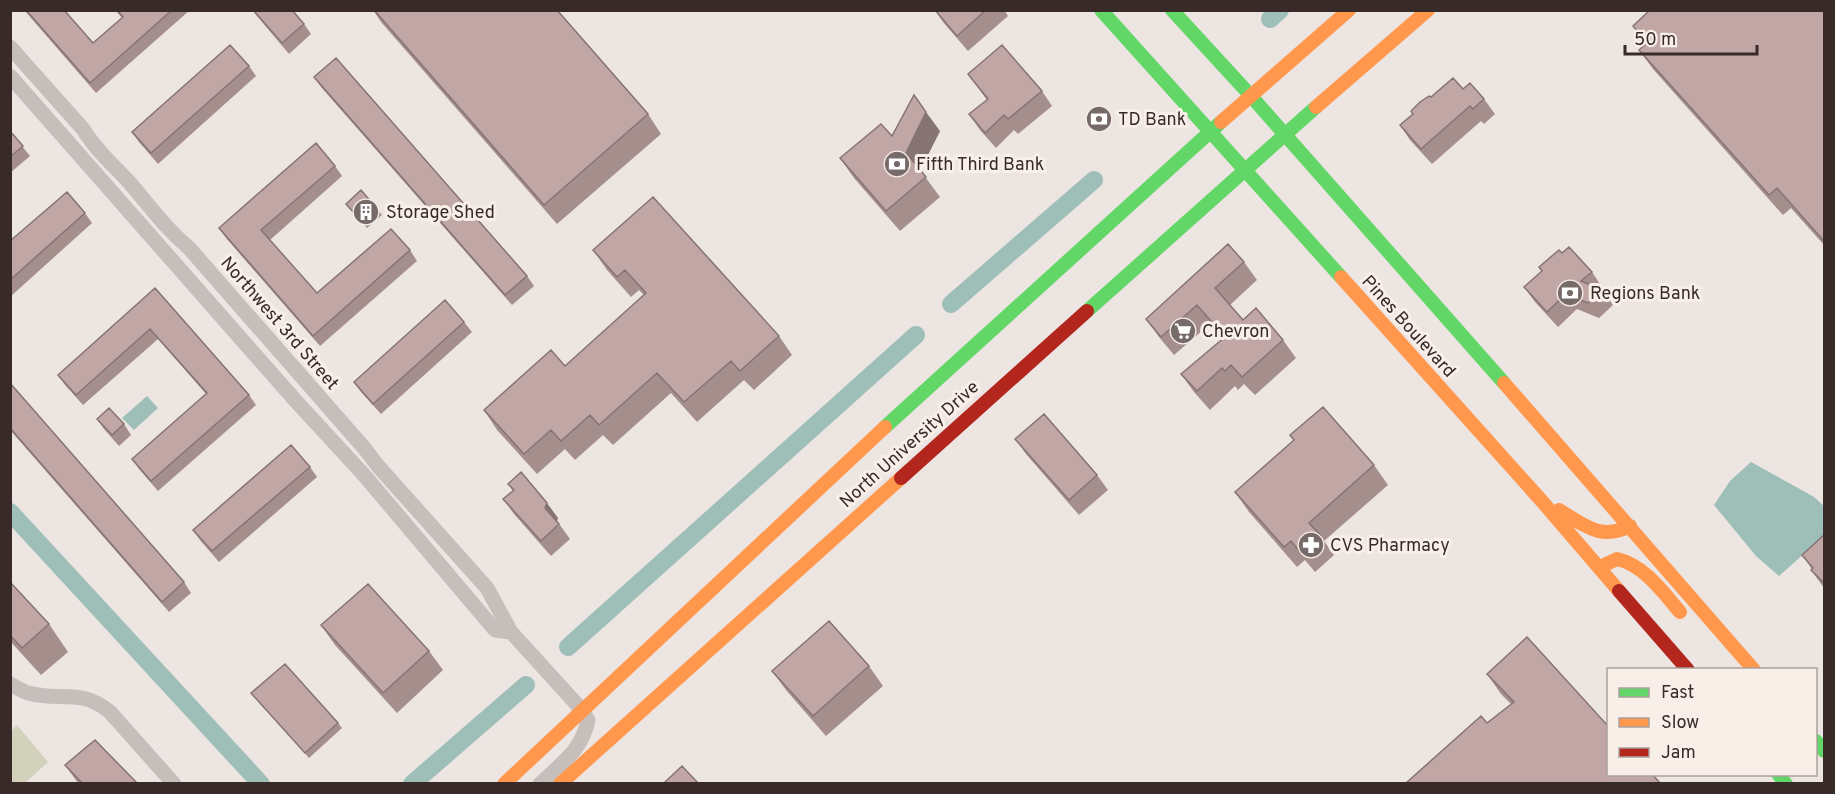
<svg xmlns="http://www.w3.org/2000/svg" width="1835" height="794" font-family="Overpass,sans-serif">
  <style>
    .green { fill: #d2d1bc }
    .water { fill: #9ebeb8 }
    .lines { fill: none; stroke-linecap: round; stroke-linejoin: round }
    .canal { stroke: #9ebeb8; stroke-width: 18 }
    .street { stroke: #c6bebb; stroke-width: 15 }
    .fast { stroke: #63d668; stroke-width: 14 }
    .slow { stroke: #ff974d; stroke-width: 14 }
    .jam { stroke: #b3261e; stroke-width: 14 }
    .wall { fill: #a58f8d }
    .shaded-wall { fill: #867473 }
    .building { fill: #c0a6a4; stroke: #867473; stroke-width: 1.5 }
    .labels { text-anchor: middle; stroke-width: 6; stroke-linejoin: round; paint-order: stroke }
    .poi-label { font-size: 18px; fill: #372a29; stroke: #f9efe9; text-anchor: start }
    .street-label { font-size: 18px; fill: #372a29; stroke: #f9efe9 }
  </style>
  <rect width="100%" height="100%" fill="#ede5e2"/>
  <!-- green -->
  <path class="green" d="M17,725L48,762L25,783H11V731Z"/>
  <!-- water -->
  <path class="water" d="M147,396L158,408L134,430L122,418Z
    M1751,462L1814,497L1824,506V536L1779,576L1756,556L1714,505L1730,481Z"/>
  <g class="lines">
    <!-- canal -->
    <path class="canal" d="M1270,19L1280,10
      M951,304L1094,180
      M10,512L261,784
      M568,647L916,335
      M412,784L526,685"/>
    <!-- street -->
    <path class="street" d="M10,47L83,129C95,149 113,165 129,182C149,205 165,228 189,248L365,449L378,466L487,588L511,632
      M10,76L294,399L364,475L495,630L511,632L582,710L588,720C582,750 562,763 540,784
      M10,684C16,687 22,691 28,693C60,702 79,687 110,712L174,784"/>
    <!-- fast -->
    <path class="fast" d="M1101,10L1341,277
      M1172,10L1251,96L1504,383
      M1087,311L1316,107
      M885,427L1221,122
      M1816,741L1824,751
      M1778,774L1786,784"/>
    <!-- slow -->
    <path class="slow" d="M1316,107L1428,10
      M1221,122L1349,10
      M1341,277L1540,499L1619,591
      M1504,383L1754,670
      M1559,510C1584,525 1601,541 1630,526
      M1600,567L1617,559C1644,565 1663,592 1680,612
      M504,784L885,427
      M560,784L901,478"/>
    <!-- jam -->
    <path class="jam" d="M901,478L1087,311
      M1619,591L1688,670"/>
  </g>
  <!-- wall -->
  <path class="wall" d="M24,10H64L93,43L122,18L115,10H190L96,93Z
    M252,10H292L304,24L311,34L289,54Z
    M373,10H557L648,114L661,134L557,224L381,22Z
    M935,10H1004L1008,16L968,51L943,22Z
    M1649,10H1824V245L1791,208L1783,215L1653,69L1639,50L1645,44L1633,26L1649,11Z
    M249,66L256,76L158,164L139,142L132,132Z
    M968,74L1042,91L1052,106L1018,134L1014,130L996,148L980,130L969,114L987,100Z
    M314,77L527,276L534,286L512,305L321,87Z
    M1463,89L1484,99L1495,114L1484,124L1481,121L1432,164L1410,140L1400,125Z
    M10,131L30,156L10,173Z
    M940,131L920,170L940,197L900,231L854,178L840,158L892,136Z
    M335,166L342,176L270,240L317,293L410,250L417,261L320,346L226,238L219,228Z
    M346,204L378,210L382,215L367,228Z
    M85,213L92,223L10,297V241Z
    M593,250L779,336L792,355L754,390L744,380L697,422L671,393L613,445L603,435L575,460L565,449L537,474L497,430L484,410L565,366L644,295L639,290L631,297L607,270Z
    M1562,253L1592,272L1602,287L1600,289L1603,290L1613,305L1599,318L1577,309L1558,327L1535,302L1524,287Z
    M1244,262L1257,280L1230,305L1243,320L1283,340L1296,358L1255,395L1244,384L1238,390L1235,386L1210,410L1194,392L1181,374L1223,338L1210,324L1174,355L1159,337L1146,319Z
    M155,288L249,395L256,405L158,491L139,469L132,459L206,394L158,339L83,405L65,385L58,375Z
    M464,322L472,332L381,414L361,392L354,382Z
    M10,383L184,582L191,593L169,612L10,430Z
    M97,419L124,424L131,435L119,446L104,429Z
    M1290,435L1374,465L1388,485L1324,541L1334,555L1315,572L1305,560L1297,567L1249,512L1235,492L1294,440Z
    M1015,439L1097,475L1108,490L1079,515L1026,454Z
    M310,467L317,477L219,562L200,540L193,530Z
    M508,484L558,518L557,521L570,539L551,556L514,514L503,499L513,491Z
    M1824,535V588L1811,570L1812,569L1802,555Z
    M10,582L49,624L68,652L41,675L10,641Z
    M321,625L429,651L443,670L397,713L335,645Z
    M869,666L883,686L826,736L786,690L772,671Z
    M1487,674L1660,783L1487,723L1511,704L1501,694Z
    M251,693L338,723L342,728L309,758Z
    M65,765L137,783H78Z"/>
  <!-- shaded-wall -->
  <path class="shaded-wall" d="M926,112L940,131L919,173L906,153Z
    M547,503L558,518L555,523L545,508Z"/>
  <!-- building -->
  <path class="building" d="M26,10H64L93,43L123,17L117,10H172L90,83Z
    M253,10H292L304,24L282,43Z
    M374,10H557L648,114L544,205Z
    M935,10H986L957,36Z
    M1650,10H1824V239L1823,240L1777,188L1769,195L1639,50L1647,43L1633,26Z
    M230,45L249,66L151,153L132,132Z
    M1002,45L1042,91L1008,119L1004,115L985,133L969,114L988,99L968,74Z
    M336,58L527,276L505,295L314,77Z
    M1453,78L1463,89L1470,83L1484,99L1473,109L1470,106L1421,149L1400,125L1413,114L1411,111L1420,102L1429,96L1431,97Z
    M914,95L926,112L906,153L926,177L886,211L840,158L881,124L892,136Z
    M10,131L23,146L10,157Z
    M316,143L335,166L261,230L317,293L391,229L410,250L313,336L219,228Z
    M361,190L378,210L363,223L346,204Z
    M67,192L85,213L10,280V241Z
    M653,197L779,336L740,371L731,361L684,402L657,373L599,425L590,415L561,441L551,430L524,454L484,410L551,350L565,366L646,293L625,270L617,277L593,250Z
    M1228,244L1244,262L1215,288L1243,320L1256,308L1283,340L1242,377L1231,365L1225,371L1222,368L1197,391L1181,374L1225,337L1197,305L1161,337L1146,319Z
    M1569,247L1592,272L1581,281L1603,290L1588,303L1566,294L1547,312L1524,287L1542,271L1539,267L1559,250L1562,253Z
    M155,288L249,395L151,481L132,459L207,393L150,329L76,395L58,375Z
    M445,300L464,322L373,404L354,382Z
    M10,383L184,582L162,602L10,428Z
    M1323,407L1374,465L1309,523L1321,536L1301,553L1291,541L1284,547L1235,492L1294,440L1290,435Z
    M109,408L124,424L112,435L97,419Z
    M1044,414L1097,475L1069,500L1015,439Z
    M291,445L310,467L212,551L193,530Z
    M521,472L547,503L545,508L559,524L541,541L503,499L514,490L508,484Z
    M1824,535V583L1811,570L1813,568L1802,555Z
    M10,582L49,624L22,648L10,635Z
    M368,584L429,651L383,693L321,625Z
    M829,621L869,666L813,716L772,671Z
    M1527,637L1608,726V774H1652L1660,783H1406L1481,716L1487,723L1514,702L1487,674Z
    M285,664L338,723L305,753L251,693Z
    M95,740L137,783H82L65,765Z
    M682,766L698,783H666L665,782Z"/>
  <!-- icons -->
  <defs>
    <g id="bank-disc" transform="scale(1.35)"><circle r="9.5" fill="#776b6a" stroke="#f9efe9"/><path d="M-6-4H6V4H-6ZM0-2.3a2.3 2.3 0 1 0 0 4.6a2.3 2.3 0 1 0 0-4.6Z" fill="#fff"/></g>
    <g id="building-disc" transform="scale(1.35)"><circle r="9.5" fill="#776b6a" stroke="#f9efe9"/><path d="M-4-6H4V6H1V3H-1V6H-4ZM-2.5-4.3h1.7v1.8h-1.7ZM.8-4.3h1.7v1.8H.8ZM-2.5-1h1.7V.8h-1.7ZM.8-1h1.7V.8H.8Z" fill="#fff"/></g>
    <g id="supermarket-disc" transform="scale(1.35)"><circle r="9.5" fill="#776b6a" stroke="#f9efe9"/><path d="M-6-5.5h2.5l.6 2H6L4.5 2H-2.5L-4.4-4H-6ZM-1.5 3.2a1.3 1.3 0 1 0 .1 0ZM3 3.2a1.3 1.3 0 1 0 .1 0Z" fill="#fff"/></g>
    <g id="pharmacy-disc" transform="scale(1.35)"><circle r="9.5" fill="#776b6a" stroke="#f9efe9"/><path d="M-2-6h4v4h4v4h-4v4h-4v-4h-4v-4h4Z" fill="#fff"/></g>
  </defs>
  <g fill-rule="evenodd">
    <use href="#bank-disc" x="1099" y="119"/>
    <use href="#bank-disc" x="897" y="164"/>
    <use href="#building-disc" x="366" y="212"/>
    <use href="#bank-disc" x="1570" y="293"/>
    <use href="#supermarket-disc" x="1183" y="331"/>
    <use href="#pharmacy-disc" x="1311" y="545"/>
  </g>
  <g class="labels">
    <!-- poi labels -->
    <g class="poi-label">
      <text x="1118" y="125">TD Bank</text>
      <text x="916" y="170">Fifth Third Bank</text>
      <text x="386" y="218">Storage Shed</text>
      <text x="1590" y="299">Regions Bank</text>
      <text x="1202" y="337">Chevron</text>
      <text x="1330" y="551">CVS Pharmacy</text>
    </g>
    <!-- street labels -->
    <g class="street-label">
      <text transform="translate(280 323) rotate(49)" y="6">Northwest 3rd Street</text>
      <text transform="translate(1409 326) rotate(48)" y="6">Pines Boulevard</text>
      <text transform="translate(909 444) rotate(-42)" y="6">North University Drive</text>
    </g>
  </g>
  <!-- border -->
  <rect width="1835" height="794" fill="none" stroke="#372a29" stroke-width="24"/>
  <!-- legend -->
  <rect x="1607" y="668" width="210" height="108" fill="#f9efe9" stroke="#aba09c" stroke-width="1.5"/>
  <rect x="1619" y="688" width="30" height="9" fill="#63d668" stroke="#aba09c" stroke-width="1.5"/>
  <text x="1661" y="698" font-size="18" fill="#372a29">Fast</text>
  <rect x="1619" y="718" width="30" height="9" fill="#ff974d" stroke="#aba09c" stroke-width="1.5"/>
  <text x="1661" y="728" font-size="18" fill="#372a29">Slow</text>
  <rect x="1619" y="748" width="30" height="9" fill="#b3261e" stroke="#aba09c" stroke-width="1.5"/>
  <text x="1661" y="758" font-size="18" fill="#372a29">Jam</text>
  <!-- scale -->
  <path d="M1625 45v9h132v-9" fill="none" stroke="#372a29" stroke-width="3"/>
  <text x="1634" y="45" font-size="18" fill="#372a29" stroke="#f9efe9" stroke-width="4.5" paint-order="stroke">50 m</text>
</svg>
